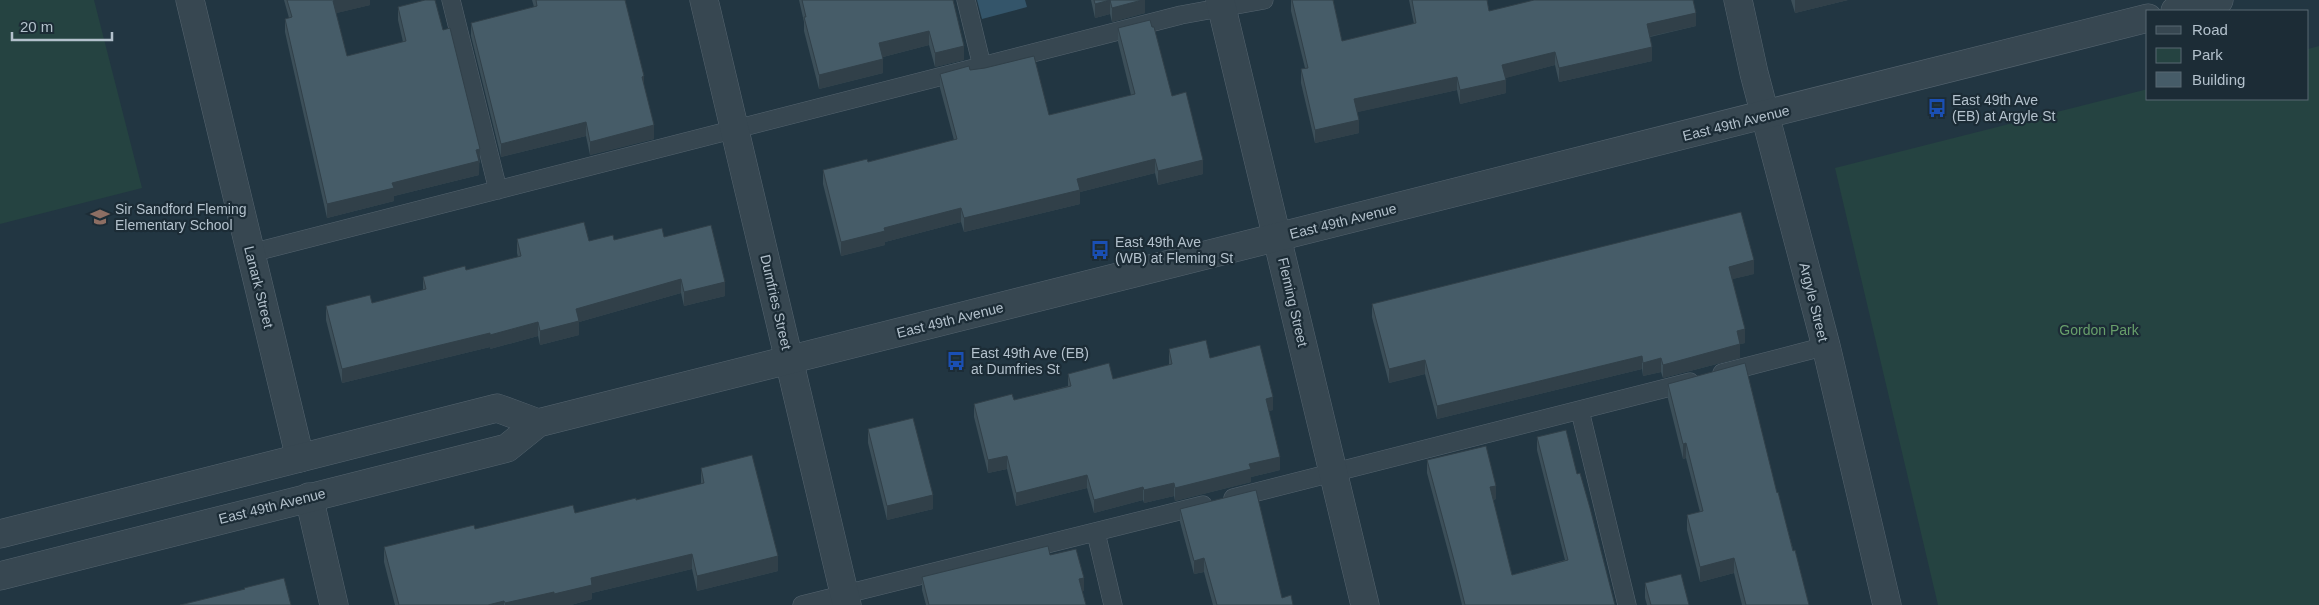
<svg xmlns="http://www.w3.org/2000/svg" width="2319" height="605" font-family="Helvetica,sans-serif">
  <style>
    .green { fill: #254341 }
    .water { fill: #34556a }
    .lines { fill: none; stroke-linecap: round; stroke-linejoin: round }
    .service-casing { stroke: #55646f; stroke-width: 19 }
    .minor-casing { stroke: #55646f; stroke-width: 29 }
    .tertiary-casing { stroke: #55646f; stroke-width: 29 }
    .service { stroke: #374751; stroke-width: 18 }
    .minor { stroke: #374751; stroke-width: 28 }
    .tertiary { stroke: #374751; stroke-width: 28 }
    .wall { fill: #3c4f59 }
    .shaded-wall { fill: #314049 }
    .building { fill: #465c68; stroke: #314049 }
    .labels { text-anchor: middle; stroke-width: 4.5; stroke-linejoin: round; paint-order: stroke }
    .poi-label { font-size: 14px; fill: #b3c1cc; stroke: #1c2c36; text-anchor: start }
    .street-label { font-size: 14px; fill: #b3c1cc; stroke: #1c2c36 }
    .park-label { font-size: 14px; fill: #689f6b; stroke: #1c2c36 }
  </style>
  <rect width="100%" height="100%" fill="#223642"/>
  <!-- green -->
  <path class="green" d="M0,0H94L142,188L0,224Z
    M2319,46V605H1938L1835,168L2148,89V99H2308V49Z"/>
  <!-- water -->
  <path class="water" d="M977,0H1025L1027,7L982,19Z"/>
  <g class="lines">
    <!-- service casing -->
    <g class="service-casing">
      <path id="service" d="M451,0L498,190
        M966,0L982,66
        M251,253L1181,15L1264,0
        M1722,373L1826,346
        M1580,411L1627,605
        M1233,498L1690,382
        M1096,533L1113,605
        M802,605L1203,505"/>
    </g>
    <!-- minor casing -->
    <g class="minor-casing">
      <path id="minor" d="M190,0L300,458
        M704,0L847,605
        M1220,0L1365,605
        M1738,0L1754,73L1826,346L1887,605
        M309,497L334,605"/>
    </g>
    <!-- tertiary casing -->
    <g class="tertiary-casing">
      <path id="tertiary" d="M2175,11L2219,0
        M0,534L497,408L538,423
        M0,576L507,448L538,423L2148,18"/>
    </g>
    <!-- service -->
    <use href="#service" class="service"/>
    <!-- minor -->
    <use href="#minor" class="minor"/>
    <!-- tertiary -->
    <use href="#tertiary" class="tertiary"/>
  </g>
  <!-- wall -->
  <path class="wall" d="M284,0H370V5L336,13L347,56L403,42L398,20V7L443,30L480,162L479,163V175L394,196V201L327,218L285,32V19L289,18Z
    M532,0H625L644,87L654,139L590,155L586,136L501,157L471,36V23L534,7Z
    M799,0H953L964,60L935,67L929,45L883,57V73L819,89L804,31V22Z
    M1091,0H1145V13L1112,22L1110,14L1095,18Z
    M1291,0H1333L1342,41L1414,24L1409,0H1487L1489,11L1696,26L1650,37L1652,61L1559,82L1555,65L1505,78L1506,93L1460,104L1457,90L1357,112L1359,133L1315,143L1301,83V69L1305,68L1291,11Z
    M1791,0H1848L1795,13Z
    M1118,28L1172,96L1203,174L1158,185L1155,173L1080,192V204L964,232L961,222L885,242V245L841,256L823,184V170L868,162L954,140L940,88V74L970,70L1049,115L1131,95L1118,42Z
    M664,237L725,296L684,306L681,293L579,322V335L540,345L538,336L490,349V347L342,383L326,320V306L372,303L423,290V277L466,270L518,257L517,253V239L589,241Z
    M1754,274L1732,279L1745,343L1740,344V358L1663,378L1661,372L1643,376L1642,369L1437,419L1425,374L1389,383L1372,317V304Z
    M1169,349L1210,358L1273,410L1269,411L1280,470L1251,477V482L1175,501L1174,496L1144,503L1143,500L1094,513L1087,488L1016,506L1007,469L988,473L974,417V404L1014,400L1068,386V374L1113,379L1169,365Z
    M1668,384L1777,493L1809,605H1742L1734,573L1700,582L1687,530V515L1700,512L1686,458L1683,459L1668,399Z
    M868,429L933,509L887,520L868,443Z
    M1537,437L1577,474L1615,605H1462L1455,577L1427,473V460L1496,499L1493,500L1512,575L1565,560L1537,450Z
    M701,468L778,571L697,591L692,569L592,593V599L571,605H395L384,562V547L475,529L575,513L636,500L701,484Z
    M1180,509L1282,598L1293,605H1213L1204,572L1194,574L1180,522Z
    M1050,555L1084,591H1082L1086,605H926L922,590V577Z
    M1645,583L1689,605H1647L1645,598Z"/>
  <!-- shaded-wall -->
  <path class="shaded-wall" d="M336,0H370V5L333,14V1Z
    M1110,0V14L1095,18V4Z
    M1142,0H1145V13L1112,22V8Z
    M1795,0H1848L1795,13Z
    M1696,13V26L1647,37V24Z
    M929,31V45L879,58V43Z
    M964,46V60L935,67V53Z
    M1652,47V61L1559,82V68Z
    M1555,52V65L1502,79V65Z
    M883,59V73L819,89V75Z
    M644,76V90L642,77Z
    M1457,77V90L1354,113V99Z
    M1506,80V93L1460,104V90Z
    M1359,120V133L1315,143V130Z
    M586,122V136L501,157V144Z
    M654,125V139L590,155V142Z
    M480,149L479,175L394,196V201L327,218V204L392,183Z
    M1155,159V173L1080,192V204L964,232V218L1077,179Z
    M1203,160V174L1158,185V171Z
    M961,208V222L885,242V245L841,256V242L884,228Z
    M1754,260V274L1729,280V267Z
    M681,279V293L579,322V335L540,345V331L576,309Z
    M725,282V296L684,306V292Z
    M538,322V336L490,349V335Z
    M1745,329V343L1737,345V331Z
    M490,333V347L342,383V369Z
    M1740,344V358L1663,378V365Z
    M1642,356V369L1437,419V406Z
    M1661,358V372L1643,376V363Z
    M1425,360V374L1389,383V369Z
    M1273,397V410L1266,412V399Z
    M1686,443V458L1683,459V444Z
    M1007,456V469L988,473V460Z
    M1280,457V470L1251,477V482L1175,501V488L1249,464Z
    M1087,475V488L1016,506V493Z
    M1174,483V496L1144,503V490Z
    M1496,486V499L1490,500V487Z
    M1143,487V500L1094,513V500Z
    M933,495V509L887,520V506Z
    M692,554V569L592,593V599L571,605H554V594L591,578Z
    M778,556V571L697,591V576Z
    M1204,558V572L1194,574V561Z
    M1734,558V573L1700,582V567Z
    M1084,578V591L1079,592V579Z
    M554,592V605H505V603Z
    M504,601V605H488Z"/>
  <!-- building -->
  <path class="building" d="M287,0H336L333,1L347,56L406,41L398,7L425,0H435L443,30L450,28L480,149L476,150L479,161L392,183L394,188L327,204L285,19L292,17Z
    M536,0H625L644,76L642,77L654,125L590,142L586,122L501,144L471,23L537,6Z
    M802,0H953L964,46L935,53L929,31L879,43L883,59L819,75L804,17H806Z
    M1094,0H1142L1112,8L1110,0L1095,4Z
    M1292,0H1333L1342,41L1416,23L1412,0H1487L1489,11L1534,0H1693L1696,13L1647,24L1652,47L1559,68L1555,52L1502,65L1506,80L1460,90L1457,77L1354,99L1359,120L1315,130L1301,69L1308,68Z
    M1150,20L1152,27H1154L1172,96L1186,92L1203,160L1158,171L1155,159L1077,179L1080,190L964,218L961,208L884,228L885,231L841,242L823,170L867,159L868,162L957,139L940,74L969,66L970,70L985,68L1034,56L1049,115L1135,94L1118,28Z
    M1741,212L1754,260L1729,267L1745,329L1737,331L1740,344L1663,365L1661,358L1643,363L1642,356L1437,406L1425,360L1389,369L1372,304Z
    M584,222L589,241L613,235L614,240L662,228L664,237L711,225L725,282L684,292L681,279L576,309L579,321L540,331L538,322L490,335V333L342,369L326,306L370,295L372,303L426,289L423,277L465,266L466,270L521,256L517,239Z
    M1206,340L1210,358L1260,345L1273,397L1266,399L1280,457L1249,464L1251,469L1175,488L1174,483L1144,490L1143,487L1094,500L1087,475L1016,493L1007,456L988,460L974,404L1012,394L1014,400L1071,386L1068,374L1109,363L1113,379L1172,364L1169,349Z
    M1745,363L1777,493L1778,492L1793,551L1795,550L1809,605H1746L1734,558L1700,567L1687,515L1703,511L1686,443L1683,444L1668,384Z
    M913,418L933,495L887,506L868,429Z
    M1566,430L1577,474L1580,473L1590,508L1615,605H1465L1455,564L1427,460L1486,446L1496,486L1490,487L1512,575L1568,560L1537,437Z
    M752,455L778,556L697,576L692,554L591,578L592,585L554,594V592L505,603L504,601L488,605H399L384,547L474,525L475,529L573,505L575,513L636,498V500L704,483L701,468Z
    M1256,490L1282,598L1291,595L1293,605H1217L1204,558L1194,561L1180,509Z
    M1048,546L1050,555L1076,549L1084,578L1079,579L1086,605H929L922,577Z
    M1681,574L1689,605H1651L1645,583Z
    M284,578L291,605H180L245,589L244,588Z"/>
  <!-- icons -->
  <defs>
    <g id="bus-bare" transform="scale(1.5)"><path d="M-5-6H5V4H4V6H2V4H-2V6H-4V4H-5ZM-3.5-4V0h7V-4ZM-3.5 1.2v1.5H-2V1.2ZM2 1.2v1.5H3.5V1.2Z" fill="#1a4fb4" stroke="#1c2c36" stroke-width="2.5" paint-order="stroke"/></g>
    <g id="school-bare" transform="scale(1.5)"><path d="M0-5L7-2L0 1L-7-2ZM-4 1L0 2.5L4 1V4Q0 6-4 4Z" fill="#8d6e63" stroke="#1c2c36" stroke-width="2.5" paint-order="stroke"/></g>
  </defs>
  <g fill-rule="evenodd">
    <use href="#bus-bare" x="1937" y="108"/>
    <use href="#school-bare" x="100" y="217"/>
    <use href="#bus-bare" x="1100" y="250"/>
    <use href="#bus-bare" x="956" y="361"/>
  </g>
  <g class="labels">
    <!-- poi labels -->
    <g class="poi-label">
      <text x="1952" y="105">East 49th Ave<tspan x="1952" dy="16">(EB) at Argyle St</tspan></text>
      <text x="115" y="214">Sir Sandford Fleming<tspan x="115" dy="16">Elementary School</tspan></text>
      <text x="1115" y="247">East 49th Ave<tspan x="1115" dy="16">(WB) at Fleming St</tspan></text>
      <text x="971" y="358">East 49th Ave (EB)<tspan x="971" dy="16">at Dumfries St</tspan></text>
    </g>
    <!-- street labels -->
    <g class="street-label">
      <text transform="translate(1736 123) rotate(-14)" y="5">East 49th Avenue</text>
      <text transform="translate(1343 221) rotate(-14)" y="5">East 49th Avenue</text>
      <text transform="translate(259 287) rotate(76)" y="5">Lanark Street</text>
      <text transform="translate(776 302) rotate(77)" y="5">Dumfries Street</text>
      <text transform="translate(1293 302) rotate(77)" y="5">Fleming Street</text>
      <text transform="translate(1814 302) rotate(76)" y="5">Argyle Street</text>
      <text transform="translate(950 320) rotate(-14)" y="5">East 49th Avenue</text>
      <text transform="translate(272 506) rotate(-14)" y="5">East 49th Avenue</text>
    </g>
    <!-- park labels -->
    <g class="park-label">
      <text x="2099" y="335">Gordon Park</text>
    </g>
  </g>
  <!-- legend -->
  <rect x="2146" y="10" width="162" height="90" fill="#1c2c36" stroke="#586872"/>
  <rect x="2156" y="26" width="25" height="8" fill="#374751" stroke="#586872"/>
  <text x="2192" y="35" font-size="15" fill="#b3c1cc">Road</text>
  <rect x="2156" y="48" width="25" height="15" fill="#254341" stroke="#586872"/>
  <text x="2192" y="60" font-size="15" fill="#b3c1cc">Park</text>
  <rect x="2156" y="72" width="25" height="15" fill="#465c68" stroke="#586872"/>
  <text x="2192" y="85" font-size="15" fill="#b3c1cc">Building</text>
  <!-- scale -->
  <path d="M12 32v8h100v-8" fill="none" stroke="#b3c1cc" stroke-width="2.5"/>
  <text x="20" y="32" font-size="15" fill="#b3c1cc" stroke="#1c2c36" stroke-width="4" paint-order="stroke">20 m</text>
</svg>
